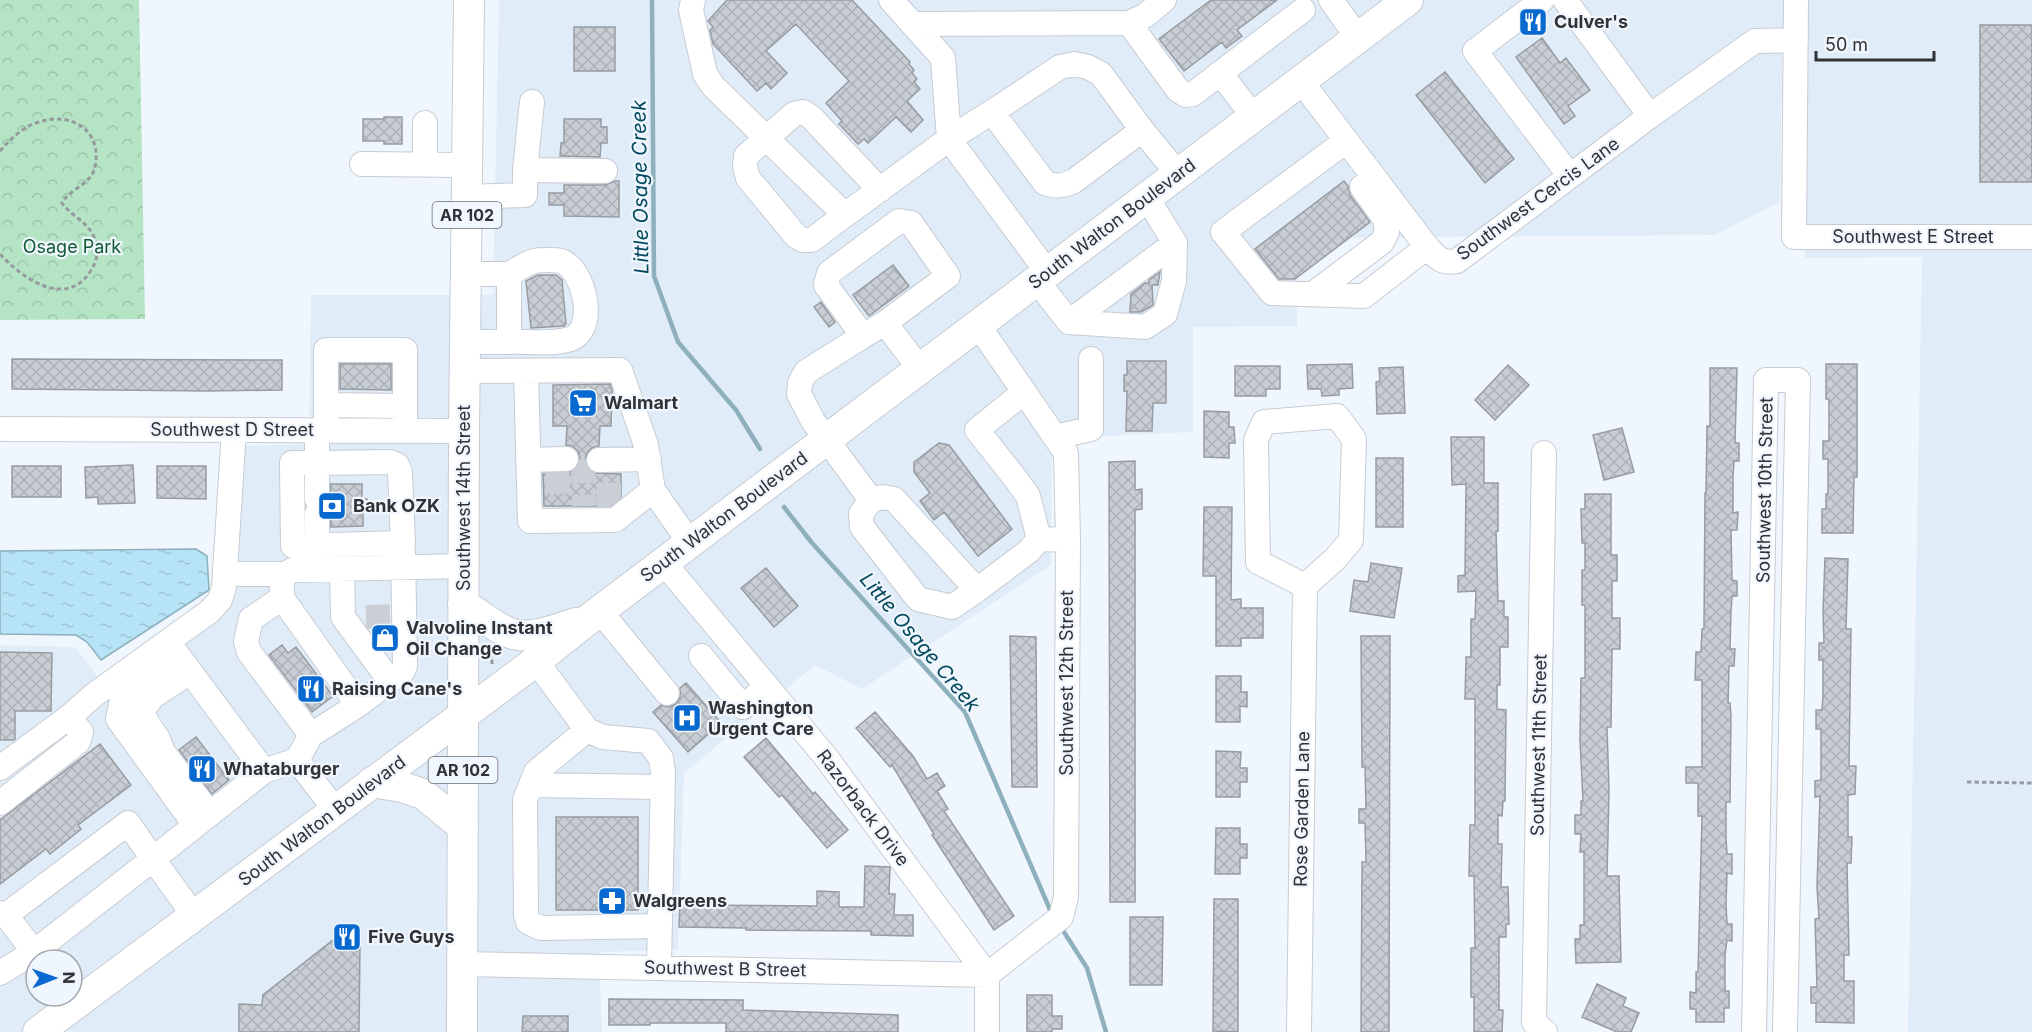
<svg xmlns="http://www.w3.org/2000/svg" width="2032" height="1032" font-family="Inter,sans-serif">
  <style>
    .built { fill: #e1ecf9; fill-rule: evenodd }
    .park { fill: url(#park-crowns) }
    .water { fill: url(#water-ripples); stroke: #8eafbc; stroke-width: 1.5 }
    .lines { fill: none; stroke-linecap: round; stroke-linejoin: round }
    .stream { stroke: #8eafbc; stroke-width: 4.5 }
    .building { fill: url(#building-cross-hatch); stroke: #969ca2; stroke-width: 1.5 }
    .minor-tunnel { stroke: #cacfd5; stroke-width: 24; stroke-dasharray: 24 12; stroke-linecap: butt }
    .minor-casing { stroke: #c6ccd3; stroke-width: 26 }
    .major-casing { stroke: #c6ccd3; stroke-width: 32 }
    .path { stroke: #969a9f; stroke-width: 3; stroke-dasharray: 4.5 3; stroke-linecap: butt }
    .minor { stroke: #fff; stroke-width: 24 }
    .major { stroke: #fff; stroke-width: 30 }
    .labels { text-anchor: middle; stroke-width: 4.5; stroke-linejoin: round; paint-order: stroke }
    .shield { fill: #f0f6fd; stroke: #6a6d71; stroke-width: 1.5 }
    .shield-label { font-size: 16px; font-weight: bold; fill: #303235 }
    .poi-label { font-size: 18px; font-weight: bold; fill: #303235; stroke: #f0f6fd; text-anchor: start }
    .street-label { font-size: 18px; fill: #303235; stroke: #f0f6fd }
    .park-label { font-size: 18px; fill: #0f5a33; stroke: #f0f6fd }
    .water-label { font-size: 20px; font-style: italic; fill: #00485d; stroke: #f0f6fd }
  </style>
  <defs>
    <pattern id="park-crowns" width="20" height="18" patternUnits="userSpaceOnUse" patternTransform="scale(1.5)"><rect width="20" height="18" fill="#b4e4c3"/><path d="M2 6a3 3 0 1 1 6 0M12 15a3 3 0 1 1 6 0" fill="none" stroke="#9bc4a8"/></pattern>
    <pattern id="water-ripples" width="26" height="14" patternUnits="userSpaceOnUse" patternTransform="scale(1.5)"><rect width="26" height="14" fill="#b6e4f6"/><path d="M2 4q2-2 4 0t4 0M15 11q2-2 4 0t4 0" fill="none" stroke="#9dc4d4"/></pattern>
    <pattern id="building-cross-hatch" width="8" height="8" patternUnits="userSpaceOnUse" patternTransform="scale(1.5)"><rect width="8" height="8" fill="#c9ced5"/><path d="M0 0l8 8M0 8l8-8" fill="none" stroke="#adb1b7"/></pattern>
  </defs>
  <rect width="100%" height="100%" fill="#f0f6fd"/>
  <!-- built -->
  <path class="built" d="M499,0H1783L1780,202L1715,235L1297,238V326L1193,327V432L1083,437L1052,460L1051,565L862,689L815,665L684,773L678,950L599,952L602,1032H0V645L75,647L102,682L229,586L240,446L309,444L311,295H493ZM36,960H72V996H36Z
    M1808,0H2032V1032H1908L1922,257L1805,258Z"/>
  <!-- park -->
  <path class="park" d="M0,0H139L145,319L0,320Z"/>
  <!-- water -->
  <path class="water" d="M196,549L207,556L209,590L101,660L87,642L76,635L0,634V551Z"/>
  <g class="lines">
    <!-- stream -->
    <path class="stream" d="M652,0L654,276L678,342L736,410L760,449
      M784,507L812,543L965,712L1051,912
      M1064,932L1087,968L1106,1032"/>
  </g>
  <!-- building -->
  <path class="building" d="M727,0H852L910,62L909,64L914,70L912,73L917,79L914,82L920,89L907,101L923,120L911,132L896,117L868,143L864,139L858,144L839,124L842,121L826,103L849,81L796,24L766,51L787,73L771,89L766,83L757,91L713,44L710,30L713,27L708,21Z
    M1211,0H1277L1237,30L1242,36L1226,48L1222,42L1184,71L1159,39Z
    M1980,25H2032V182H1980Z
    M574,27H615V71H574Z
    M1542,38L1560,63L1566,58L1590,90L1568,106L1575,116L1564,124L1516,57Z
    M1445,72L1514,159L1485,183L1416,95Z
    M384,117H402V144H384V141H363V119H384Z
    M564,119H601V127H607V143H601L600,157L560,156L561,143L564,142Z
    M615,181H619V217L564,216V205H549V193H564V185H605Z
    M1344,181L1348,186L1350,195L1370,222L1295,279H1279L1255,249Z
    M893,265L909,286L869,316L853,295Z
    M1160,272L1158,285H1152L1153,305L1141,312H1130L1131,294L1145,283H1149V280Z
    M538,275H556L562,280L566,324L564,326L531,328L526,281Z
    M821,302L835,322L829,327L814,307Z
    M12,359L282,360V390L209,391L12,389Z
    M1127,361H1166V403H1153L1152,431H1126L1127,391H1124V375H1127Z
    M340,364H391V390L340,389Z
    M1352,364L1353,388L1339,389V395L1322,396L1321,389H1308L1307,365Z
    M1826,364H1857V477H1854L1853,533H1822V509H1826V494H1828V459H1823V441H1829V399H1826Z
    M1508,365L1529,385L1495,420L1475,400Z
    M1235,366H1280V389H1266V396H1235Z
    M1403,367L1405,413L1377,414L1376,382L1380,381L1379,368Z
    M1710,368H1737L1735,443H1739V461H1734L1733,477V513L1738,512L1737,530H1731L1732,580L1737,581V596H1732L1731,611L1730,649H1735L1734,666H1729L1728,703H1730L1731,715L1730,802H1726V837L1727,854H1732V874L1727,873L1726,904L1727,924H1732V941L1727,940L1725,955V991H1729V1008H1724V1022H1696V1009H1690V992L1696,993V972H1698L1702,816H1698V783H1686V767H1702V680H1695L1696,652H1701L1702,629H1704L1705,493H1706L1707,426H1710Z
    M610,384L612,391L611,426H600L599,446L592,448L587,453L585,461L587,468L593,473L621,474V497L610,506H544L543,474L573,471L578,466L580,459L578,451L572,446L566,445L567,426H553V385Z
    M1204,411L1229,412V427H1234L1235,443H1229V458L1204,457Z
    M1622,428L1634,472L1604,480L1593,435Z
    M1451,437H1484V483H1498V531H1496L1498,601H1504V617H1508V647H1500V685H1497V709L1506,710L1505,801H1503L1502,816L1498,815V844H1502L1501,887H1508L1509,924H1506V937H1499V1010H1503L1502,1032H1474V997H1471V948H1475L1474,876H1469L1470,825H1475V699H1465L1466,657H1471V619H1475L1476,591L1458,592V576L1465,575L1466,484L1452,485Z
    M939,443L949,445L1012,529L978,556L944,512L934,520L920,501L930,493L914,472V462Z
    M1376,458H1403V527H1376Z
    M1135,461V490L1142,489V509L1135,510V902H1110L1109,462Z
    M133,465L135,503L98,504V497L86,498L85,467Z
    M12,466H61V497H12Z
    M157,466H206V499L157,498Z
    M331,484H362V499H367V512H363V526L331,527L329,507Z
    M1585,494H1611V555H1617V581H1612V618H1620V649H1612L1611,727H1607L1609,790L1607,876H1619L1621,962L1576,963L1575,939H1580V925H1584V852H1580L1581,834H1575V815H1581V801H1583L1580,740L1581,678H1585V605H1582V570H1585V543H1582L1581,509H1585Z
    M1204,507H1232L1231,600L1241,599V608H1263V638H1241V646H1216V576H1203Z
    M1825,558L1848,559L1846,629H1851L1849,766H1856L1855,794L1848,795V837H1852L1851,863H1847L1849,955H1844V981H1854V1023L1816,1022V1003H1811V987H1817L1815,919L1819,918L1817,887L1820,796L1815,797V781L1821,780V729H1816V710H1822L1823,696V660H1819V643H1824L1823,612Z
    M1371,563L1402,568L1394,618L1350,611L1354,580L1368,582Z
    M766,568L798,606L774,627L741,588Z
    M1010,636L1036,637L1037,787H1012Z
    M1361,636H1390L1389,1032H1361L1362,862H1366L1365,823H1359V809H1366L1365,767H1362Z
    M282,645L288,653L296,647L333,696L312,712L269,655Z
    M0,652L52,653L51,711H15V739L13,740H0Z
    M1216,676H1241V692H1247V707L1240,706V722H1216Z
    M686,683L721,723L688,752L653,712L661,705L669,707L676,704L680,697V688Z
    M875,712L913,756L927,779L937,773L945,786L937,791L948,809L944,811L1014,916L994,930L932,835L934,834L892,765L890,767L856,728Z
    M196,737L229,780L212,794L179,750Z
    M766,738L813,794L815,792L848,830L827,848L782,795L779,797L744,757Z
    M100,744L131,785L78,825L81,829L50,854L46,849L0,884V820Z
    M1216,751L1241,752L1240,768H1247V782H1240V797H1216Z
    M556,817H638V910H556Z
    M1216,828H1240V844H1247V858H1240V874H1215Z
    M865,866L890,867L889,894H895L894,915H913V936L871,935V931L746,930V928L679,927L680,905L817,906V891L839,892V907H864Z
    M1214,899H1238V1032L1213,1031Z
    M1130,917H1163L1162,985H1130Z
    M347,932L356,935L360,944L359,1032H239V1004L262,1005L263,995L342,933Z
    M1597,984L1626,998L1623,1006L1639,1013L1631,1032H1617L1582,1017Z
    M1027,995H1052V1016H1062V1029H1052V1032H1027Z
    M609,999L743,1000V1010L898,1015V1032H726V1023H650V1025H609Z
    M523,1016H568V1032H522Z"/>
  <g class="lines">
    <!-- minor-tunnel -->
    <path class="minor-tunnel" d="M583,459L584,506
      M557,470L558,506
      M609,507V470
      M366,617L396,616"/>
    <!-- minor casing -->
    <g class="minor-casing">
      <path id="minor" d="M693,0L691,10L705,74L713,86L845,215L949,139L992,112L1045,183C1057,187 1063,186 1074,181L1142,130L1178,174
        M891,0L943,58L949,139L1048,273
        M1331,0L1358,38
        M1542,0L1475,51L1570,176
        M1565,0L1650,116
        M1796,0L1794,237H2032
        M1129,23L1178,90L1186,95L1193,94L1303,10
        M913,24L1129,23L1146,15L1164,0
        M1220,73L1254,117
        M1301,81L1427,247C1437,258 1442,264 1457,261L1650,116L1755,41L1796,40
        M992,112L1060,67L1074,64L1088,67L1101,74L1142,130
        M1346,141L1223,232L1272,293L1364,296L1427,247
        M362,164L467,165
        M425,164V123
        M525,170L605,171
        M467,197L525,195V170L532,102
        M845,215L812,240H803L796,236L748,178L745,166L746,156L794,114L803,112L811,117L880,190
        M899,221L911,223L948,276L885,323L863,336L826,285L829,273Z
        M509,274C517,270 525,264 534,261C538,260 543,260 548,260C552,260 557,260 561,261C585,270 598,330 570,339C552,345 528,341 509,342
        M1037,281L1069,322L1145,327L1165,314L1174,281L1175,243L1147,198
        M1313,294L1382,242L1387,232L1385,219L1362,187
        M1069,322L1175,243
        M885,323L920,369
        M978,325L1066,453L1068,540L1066,897L1061,917L987,975V1032
        M863,336L806,372L800,383L799,394L813,421L871,500L883,497L894,499L977,590L1029,551L1039,539L1068,540
        M465,342H509V274H466
        M465,371L620,370L646,445L653,490L690,543
        M526,371L530,521L615,520L653,490
        M1024,392L977,430L1015,478L1028,496L1039,539
        M326,405L405,406
        M1337,416L1354,439L1351,540L1335,559L1305,586L1258,562L1256,440L1264,422Z
        M0,429L464,431
        M317,430V463L390,462L397,465L400,472L403,543L293,546L292,463H317V499
        M326,430V350H405V431
        M1055,437L1091,429V359
        M1544,453L1534,1022L1545,1032
        M528,460L566,459
        M599,460L649,459
        M871,500L861,514L862,527L918,599L952,607L977,590
        M317,546V514
        M664,563L825,756L987,975
        M342,569L343,617L390,681
        M225,574H284
        M282,598L251,619L246,641L249,652L311,735
        M600,611L667,693
        M701,656L743,707L767,686
        M536,661L587,730L603,737L648,741L661,758L663,772L659,967
        M190,672L152,697L141,713L158,739L163,752L210,814
        M358,705L282,598C282,585 279,577 292,570L464,566
        M69,717L94,695L210,611L220,600L224,587L234,430
        M587,730L536,772L525,800L526,915L528,922L541,928L660,926
        M297,760L311,735L358,705L403,671L405,666L403,551
        M0,768L69,717L81,732L78,742L0,803
        M532,785L662,787
        M195,825L118,719L123,695L177,654L264,771
        M0,913L6,915L34,952L153,859L128,823L6,915
        M195,917L153,859L264,771L297,760L336,811
        M463,964L987,975
        M0,973L34,952
        M1299,1032L1305,586
        M1754,1032L1766,380H1798L1785,1032"/>
    </g>
    <!-- major casing -->
    <g class="major-casing">
      <path id="major" d="M463,604C476,612 489,623 503,630C526,643 553,630 576,623
        M372,782L402,787L423,794L463,827
        M38,1032L536,661L589,619L1408,0
        M462,1032L464,431L469,0"/>
    </g>
    <!-- path -->
    <path class="path" d="M0,151C10,140 21,128 36,123C69,110 103,129 95,167C92,184 69,189 62,203C71,216 88,222 94,237C99,250 98,260 90,272C65,309 22,278 0,254
      M492,652V664
      M434,764L438,769L434,775
      M1967,782L2032,783"/>
    <!-- minor -->
    <use href="#minor" class="minor"/>
    <!-- major -->
    <use href="#major" class="major"/>
  </g>
  <!-- icons -->
  <defs>
    <g id="restaurant-square" transform="scale(1.5)"><rect x="-9" y="-9" width="18" height="18" rx="4" fill="#0869d1" stroke="#f0f6fd"/><path d="M-5-6h1v4h1v-4h1v4h1v-4h1v5L-1.5 .5V6h-2V.5L-5-1ZM5-6V6H3V1.5H1.5Q1.5-4 5-6Z" fill="#fff"/></g>
    <g id="supermarket-square" transform="scale(1.5)"><rect x="-9" y="-9" width="18" height="18" rx="4" fill="#0869d1" stroke="#f0f6fd"/><path d="M-6-5.5h2.5l.6 2H6L4.5 2H-2.5L-4.4-4H-6ZM-1.5 3.2a1.3 1.3 0 1 0 .1 0ZM3 3.2a1.3 1.3 0 1 0 .1 0Z" fill="#fff"/></g>
    <g id="bank-square" transform="scale(1.5)"><rect x="-9" y="-9" width="18" height="18" rx="4" fill="#0869d1" stroke="#f0f6fd"/><path d="M-6-4H6V4H-6ZM0-2.3a2.3 2.3 0 1 0 0 4.6a2.3 2.3 0 1 0 0-4.6Z" fill="#fff"/></g>
    <g id="shop-square" transform="scale(1.5)"><rect x="-9" y="-9" width="18" height="18" rx="4" fill="#0869d1" stroke="#f0f6fd"/><path d="M-5-2.5h2.3a2.7 3.5 0 0 1 5.4 0H5L5.5 6h-11ZM-1.5-2.5h3a1.5 2.3 0 0 0-3 0Z" fill="#fff"/></g>
    <g id="hospital-square" transform="scale(1.5)"><rect x="-9" y="-9" width="18" height="18" rx="4" fill="#0869d1" stroke="#f0f6fd"/><path d="M-5-5h3v3.5h4V-5h3V5h-3V1.5h-4V5h-3Z" fill="#fff"/></g>
    <g id="pharmacy-square" transform="scale(1.5)"><rect x="-9" y="-9" width="18" height="18" rx="4" fill="#0869d1" stroke="#f0f6fd"/><path d="M-2-6h4v4h4v4h-4v4h-4v-4h-4v-4h4Z" fill="#fff"/></g>
  </defs>
  <g fill-rule="evenodd">
    <use href="#restaurant-square" x="1533" y="22"/>
    <use href="#supermarket-square" x="583" y="403"/>
    <use href="#bank-square" x="332" y="506"/>
    <use href="#shop-square" x="385" y="638"/>
    <use href="#restaurant-square" x="311" y="689"/>
    <use href="#hospital-square" x="687" y="718"/>
    <use href="#restaurant-square" x="202" y="769"/>
    <use href="#pharmacy-square" x="612" y="901"/>
    <use href="#restaurant-square" x="347" y="937"/>
  </g>
  <g class="labels">
    <!-- shield labels -->
    <g class="shield">
      <rect x="432.5" y="202" width="69" height="26" rx="4.5"/>
      <rect x="428.5" y="757" width="69" height="26" rx="4.5"/>
    </g>
    <g class="shield-label">
      <text x="467" y="221">AR 102</text>
      <text x="463" y="776">AR 102</text>
    </g>
    <!-- poi labels -->
    <g class="poi-label">
      <text x="1554" y="28">Culver's</text>
      <text x="604" y="409">Walmart</text>
      <text x="353" y="512">Bank OZK</text>
      <text x="406" y="634">Valvoline Instant<tspan x="406" dy="21">Oil Change</tspan></text>
      <text x="332" y="695">Raising Cane's</text>
      <text x="708" y="714">Washington<tspan x="708" dy="21">Urgent Care</tspan></text>
      <text x="223" y="775">Whataburger</text>
      <text x="633" y="907">Walgreens</text>
      <text x="368" y="943">Five Guys</text>
    </g>
    <!-- street labels -->
    <g class="street-label">
      <text transform="translate(1538 199) rotate(-36)" y="6">Southwest Cercis Lane</text>
      <text transform="translate(1112 224) rotate(-37)" y="6">South Walton Boulevard</text>
      <text x="1913" y="243">Southwest E Street</text>
      <text x="232" y="436">Southwest D Street</text>
      <text transform="translate(1765 490) rotate(-89)" y="6">Southwest 10th Street</text>
      <text transform="translate(464 498) rotate(-90)" y="6">Southwest 14th Street</text>
      <text transform="translate(724 517) rotate(-37)" y="6">South Walton Boulevard</text>
      <text transform="translate(1067 683) rotate(-90)" y="6">Southwest 12th Street</text>
      <text transform="translate(1539 745) rotate(-89)" y="6">Southwest 11th Street</text>
      <text transform="translate(863 808) rotate(53)" y="6">Razorback Drive</text>
      <text transform="translate(1302 809) rotate(-89)" y="6">Rose Garden Lane</text>
      <text transform="translate(322 821) rotate(-37)" y="6">South Walton Boulevard</text>
      <text transform="translate(725 969) rotate(1)" y="6">Southwest B Street</text>
    </g>
    <!-- park labels -->
    <g class="park-label">
      <text x="72" y="253">Osage Park</text>
    </g>
    <!-- water labels -->
    <g class="water-label">
      <text transform="translate(640 187) rotate(-91)" y="7">Little Osage Creek</text>
      <text transform="translate(920 642) rotate(50)" y="7">Little Osage Creek</text>
    </g>
  </g>
  <!-- north arrow -->
  <g transform="translate(54 978) rotate(89)"><circle r="28" fill="#f0f6fd" stroke="#a3a8ad" stroke-width="1.5"/>
  <path d="M0-4.5L10 22L0 15L-10 22Z" fill="#0869d1"/>
  <text y="-9" font-size="16" font-weight="bold" text-anchor="middle" fill="#303235">N</text>
  </g>
  <!-- scale -->
  <path d="M1816 51v9h118v-9" fill="none" stroke="#303235" stroke-width="3"/>
  <text x="1825" y="51" font-size="18" fill="#303235" stroke="#f0f6fd" stroke-width="4.5" paint-order="stroke">50 m</text>
</svg>
